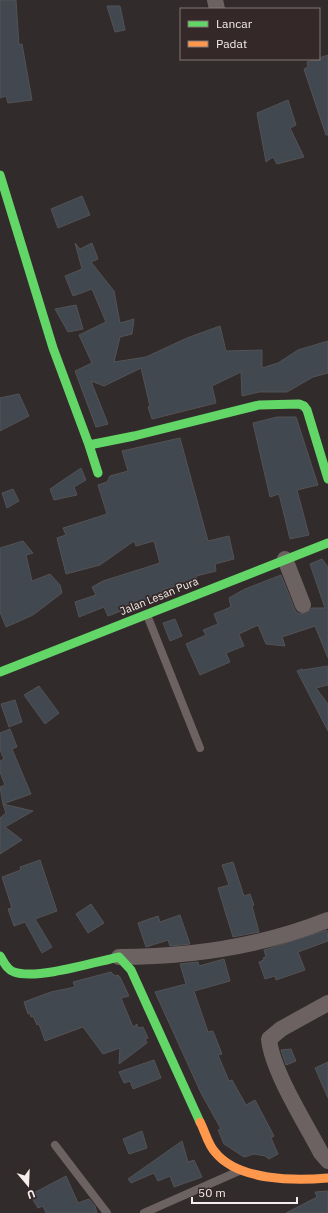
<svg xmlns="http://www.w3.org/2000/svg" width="328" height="1213" font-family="'IBM Plex Sans',sans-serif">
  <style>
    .building { fill: #42484f; stroke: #535254 }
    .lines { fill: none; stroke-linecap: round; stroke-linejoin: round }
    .lane { stroke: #6d6262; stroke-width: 8 }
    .street { stroke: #6d6262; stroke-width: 16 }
    .fast { stroke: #63d668; stroke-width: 9 }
    .slow { stroke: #ff974d; stroke-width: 9 }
    .labels { text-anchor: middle; stroke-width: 3.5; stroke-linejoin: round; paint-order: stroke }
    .street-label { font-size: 11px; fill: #f5eeed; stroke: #342928 }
  </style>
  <rect width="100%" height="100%" fill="#312b2b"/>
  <!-- building -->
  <path class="building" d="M0,0H16L19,45L22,44L32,100L8,103L6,96L0,98Z
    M107,6H120L125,30L115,32Z
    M328,55V135H326L304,69L308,67L307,62Z
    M288,100L296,125L290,128L304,157L277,164L273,157L266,162L257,113Z
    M82,196L90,215L58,228L51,209Z
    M75,243L80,249L92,243L98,259L91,262L114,291L120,323L134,319L132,334L120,337L114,362L146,357L187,338L220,326L226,351L262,350V368L278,363L298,350L328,341V373L313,377L287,392H259L242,396L241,372L212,386L216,403L152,419L148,407L150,406L141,368L104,386L91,381L108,424L96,427L75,371L92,363L79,335L106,322L92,289L73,296L65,276L82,269Z
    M76,305L83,329L68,332L55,309Z
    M19,394L29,416L0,431V398Z
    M277,417H296L318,485L297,490L309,535L290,539L279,494L270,497L253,423Z
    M180,438L208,541L229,536L234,559L215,564L216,571L196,576L197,581L184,586L183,584L162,590L163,594L146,598L147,601L108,616L104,607L79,617L75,602L96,595L92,587L103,581L160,563L154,541L136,546L134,541L100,565L66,574L57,538L66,535L63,528L107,514L98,485L107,482L110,476L128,471L122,451Z
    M81,468L86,480L74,487L77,495L54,500L50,489Z
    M13,489L19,501L7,508L2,493Z
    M23,541L33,553L26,555L32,581L50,574L60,585L62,593L33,615L6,627L0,612V548Z
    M322,559L328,567V658L315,626L282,637L285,646L266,644L258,625L239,634L244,646L226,653L230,662L200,675L186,644L206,635L203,630L218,624L214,614L231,607L229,598L245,589L281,575L295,610L297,613L306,614L312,608H325L310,564Z
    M175,619L182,636L170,641L163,623Z
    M328,666V685L316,688L328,704V731L297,671L302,669L303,670Z
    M39,686L59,713L45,724L24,695Z
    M15,700L22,722L9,727L1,704Z
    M10,729L17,747L12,749L31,794L3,804L0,787L5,785L0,772V761L4,759L0,750V733Z
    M3,804L33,811L5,827L22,840L0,854V818L6,813Z
    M40,860L57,911L35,919L52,947L42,953L25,922L14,926L8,909L12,908L2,877L21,870L20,867Z
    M233,862L244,896L250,894L254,905L252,906L259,932L233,937L218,888L229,885L222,865Z
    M91,904L104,923L88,933L76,914Z
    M180,915L190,944L170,946L168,940L146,947L138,923L158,916L160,922Z
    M327,930L328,941L298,952L305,970L276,980L275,976L265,979L259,962L264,960L263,958L266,957L264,950Z
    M224,959L230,981L194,991L208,1032L213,1031L222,1054L218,1055L229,1081L232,1080L246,1105L255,1100L274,1136L271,1138L278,1154L269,1159L265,1156L254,1154L244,1157L224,1144L218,1130L221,1129L201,1093L155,992L186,984L180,964L198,962L199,966Z
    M111,972L115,976L118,975L120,977L129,996L121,998L133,1027L137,1024L138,1028L143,1027L148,1038L145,1039L147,1043L119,1064L120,1048L103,1054L83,1027L45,1041L39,1024L37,1025L33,1016L31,1017L30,1013L28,1014L24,1002L51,992L75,987L73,982Z
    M291,1049L296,1061L286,1065L281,1050Z
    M154,1060L161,1078L133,1089L130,1081L124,1083L119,1072Z
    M328,1062V1098L315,1068Z
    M142,1131L147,1148L129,1154L123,1139Z
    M182,1141L188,1162L194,1160L202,1177L174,1187L170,1176L158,1181L154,1173L131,1183L128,1179Z
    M66,1176L78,1203L89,1199L95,1206L97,1213H46L43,1206L38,1208L30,1195Z
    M328,1191V1213H286L317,1197L315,1192Z"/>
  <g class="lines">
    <!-- lane -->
    <path class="lane" d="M147,615L200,748
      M55,1145L107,1213
      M144,1213L239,1171"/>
    <!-- street -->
    <path class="street" d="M215,0L217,9
      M285,559L303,605
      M119,957C191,957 260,947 328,920
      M328,1003L281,1029L269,1039C272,1071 306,1124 321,1153L328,1161"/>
    <!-- fast -->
    <path class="fast" d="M0,175L53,348L89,445
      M98,473L89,445L134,436L259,405L299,404L304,406L307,410L328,479
      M0,672L328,543
      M0,956C4,962 7,970 14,972C37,980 95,962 119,957L131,970L200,1122"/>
    <!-- slow -->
    <path class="slow" d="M200,1122C205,1131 208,1145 215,1152C238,1181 295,1181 328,1178"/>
  </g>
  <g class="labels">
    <!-- street labels -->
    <g class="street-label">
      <text transform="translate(159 596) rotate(-22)" y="4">Jalan Lesan Pura</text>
    </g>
  </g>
  <!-- legend -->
  <rect x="180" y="8" width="140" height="52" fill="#342928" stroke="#817877"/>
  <rect x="188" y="21" width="20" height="6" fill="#63d668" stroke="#817877"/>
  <text x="216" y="28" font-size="12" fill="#f5eeed">Lancar</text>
  <rect x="188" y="41" width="20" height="6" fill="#ff974d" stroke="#817877"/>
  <text x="216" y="48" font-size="12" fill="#f5eeed">Padat</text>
  <!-- north arrow -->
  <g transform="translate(28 1185) rotate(161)" stroke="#342928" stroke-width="3" paint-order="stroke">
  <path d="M0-3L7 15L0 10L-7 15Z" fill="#f5eeed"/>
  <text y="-6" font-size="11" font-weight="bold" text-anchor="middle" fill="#f5eeed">U</text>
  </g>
  <!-- scale -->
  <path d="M192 1197v6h105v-6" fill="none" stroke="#f5eeed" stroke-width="2"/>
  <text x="198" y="1197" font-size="12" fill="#f5eeed" stroke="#342928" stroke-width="3" paint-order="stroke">50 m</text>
</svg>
